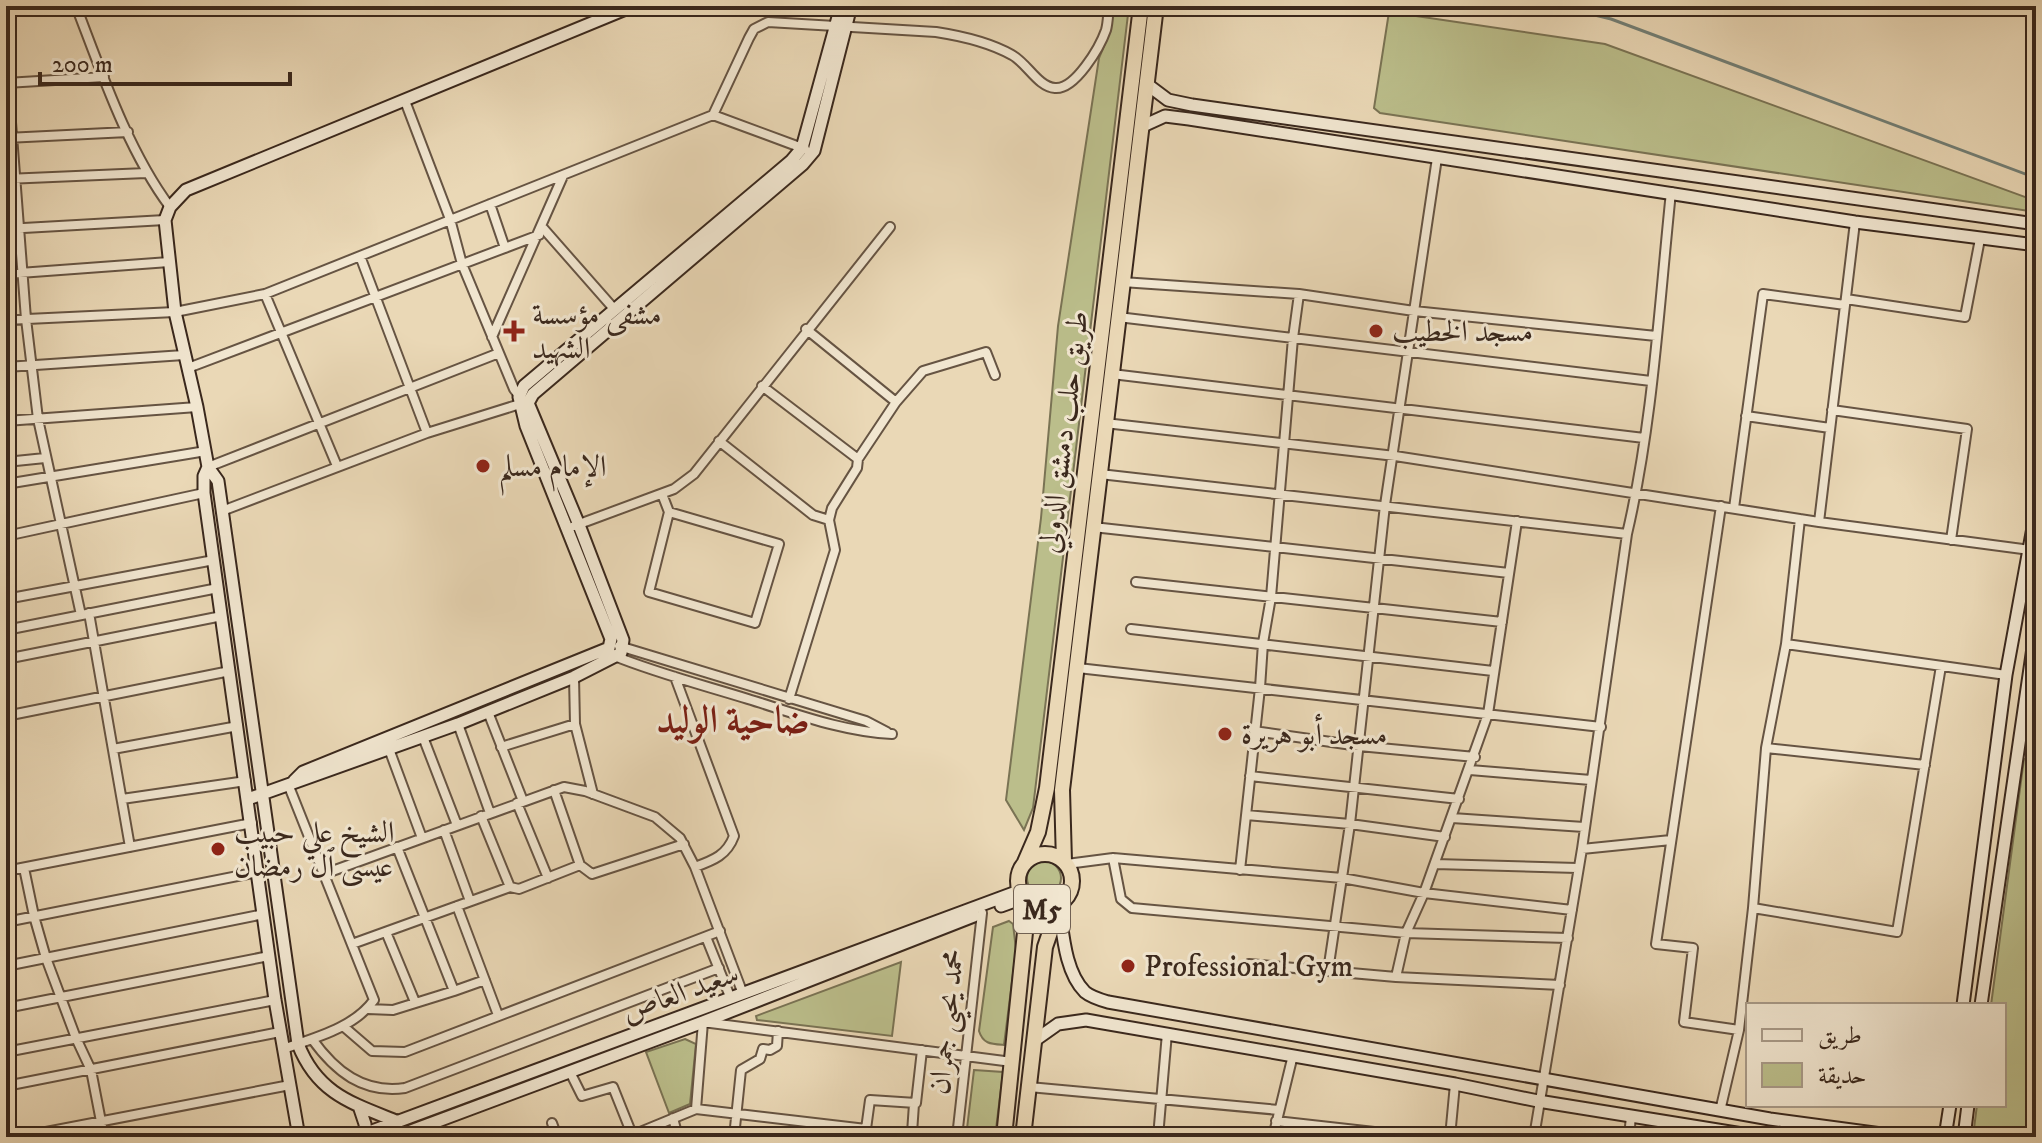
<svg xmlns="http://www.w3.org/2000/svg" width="2042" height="1143" font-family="'IM FELL DW Pica',Amiri,serif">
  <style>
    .green { fill: #bbbe8b; stroke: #7a7354; stroke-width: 2 }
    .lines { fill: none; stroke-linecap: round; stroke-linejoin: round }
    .stream { stroke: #727f76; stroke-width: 3 }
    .street-casing { stroke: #665443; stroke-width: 12 }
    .secondary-casing { stroke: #3a281d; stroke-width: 15 }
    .highway-casing { stroke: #3a281d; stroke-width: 18 }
    .street { stroke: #f1e6d0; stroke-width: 8 }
    .secondary { stroke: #f1e6d0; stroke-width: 11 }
    .highway { stroke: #ead8b6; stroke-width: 14 }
    .poi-dot { fill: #8f2418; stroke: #f1e6d0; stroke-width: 3 }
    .labels { text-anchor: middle; stroke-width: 6; stroke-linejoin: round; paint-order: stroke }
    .shield { fill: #f1e6d0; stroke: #716153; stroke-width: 2 }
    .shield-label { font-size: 28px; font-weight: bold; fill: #3a281d }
    .poi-label { font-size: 30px; fill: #3a281d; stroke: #f1e6d0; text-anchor: start }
    .street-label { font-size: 30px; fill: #3a281d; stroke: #f1e6d0 }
    .district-label { font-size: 38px; font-weight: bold; fill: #7a1f14; stroke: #f1e6d0 }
  </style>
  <rect width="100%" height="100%" fill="#ead8b6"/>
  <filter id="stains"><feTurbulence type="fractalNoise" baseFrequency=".0025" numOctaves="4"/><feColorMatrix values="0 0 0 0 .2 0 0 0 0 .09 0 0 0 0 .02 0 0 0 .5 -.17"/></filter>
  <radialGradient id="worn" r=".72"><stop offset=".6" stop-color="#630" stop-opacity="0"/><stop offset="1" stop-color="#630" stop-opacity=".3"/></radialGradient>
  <!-- green -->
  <path class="green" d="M1114,6H1129L1033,808L1024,830L1006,800L1041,518L1058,326L1099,58L1109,34Z
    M1389,12L1605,44L2036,201V212L1380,113L1374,108Z
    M2024,759L2036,761V1137H1979L1973,1136L1977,1105H2004V1005H1991Z
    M1027 878a17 17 0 1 1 34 0a17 17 0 1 1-34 0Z
    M1009,921L1013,924L1016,950L1004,1045C991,1044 983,1044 979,1031L993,927Z
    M901,962L892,1036L757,1020L756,1016Z
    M685,1039L696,1044L690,1104L669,1113L646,1052Z
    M974,1070L1003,1072L995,1137H966Z"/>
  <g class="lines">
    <!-- stream -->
    <path class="stream" d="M1558,6L1611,19L2036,178"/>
    <!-- street casing -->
    <g class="street-casing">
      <path id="street" d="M76,6C101,71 128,151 170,207
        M6,11L73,6
        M6,83L104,77
        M8,83L26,319L38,419L81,615
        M405,101L450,219L462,264L514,389L520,397
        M713,115L805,149
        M6,138L128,132
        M6,179L146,173
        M490,204L505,248
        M542,227L615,310
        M6,229L165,220
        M360,256L427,433
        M6,274L169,262
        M1122,282L1299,294L1414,311L1656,336
        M265,294L337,466
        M1846,299L1965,317L1980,239
        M1118,317L1651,381
        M6,320L175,312L265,294L713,115L749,38L754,29L768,22L936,32C962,36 989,42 1012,55C1027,63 1038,87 1055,88C1075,90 1100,47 1106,30C1108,23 1108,14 1109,6
        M492,337L563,176
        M6,367L184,355
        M188,368L539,235
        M1112,374L1644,438
        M762,386L858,459L896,402L806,329
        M896,402L923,371L986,352L995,375
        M1832,410L1967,429L1951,540
        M1746,416L1830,428
        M6,421L197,407
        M1105,423L1395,456L1819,522L2030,550
        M719,441L813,515L829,520
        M6,462L45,458
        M208,467L499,353
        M1100,474L1627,534
        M6,484L206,451
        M662,494L669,512L649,592L755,623L779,544L669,512
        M1721,506L1656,944L1693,948L1684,1022L1739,1030
        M1734,508L1763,294L1845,305
        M222,511L427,433L520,404
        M1819,522L1855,222
        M574,526L674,489L694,474L890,227
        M1093,527L1509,573
        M6,536L204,493
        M1136,582L1502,622
        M6,599L214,560
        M89,613L130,847
        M1131,629L1493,671
        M6,630L218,588
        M1786,644L2006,675
        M619,646L866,721L887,732
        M612,655C656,673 703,685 748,699C794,713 843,732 892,734
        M6,659L222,616
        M1078,668L1601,727
        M574,677L575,724L593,794
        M675,677L734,836C727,855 714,860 695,867
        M789,699L835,550L829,520L832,508L857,468L858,459
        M488,712L523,801
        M6,716L230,671
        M458,724L490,813
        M1254,731L1359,746L1475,757
        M423,737L457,825
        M501,747L575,724
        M1766,748L1925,765
        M113,749L238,726
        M389,749L422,838
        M1470,770L1591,780
        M1250,776L1459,799
        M554,790L580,865
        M122,799L246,781
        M517,803L548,878
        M1246,815L1350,824L1445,837
        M481,816L510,887
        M1452,818L1584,827
        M444,830L470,901
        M1582,849L1671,840
        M1113,858L1121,899L1132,908L1406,933L1568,938
        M1067,864L1113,858L1342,878L1424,893L1572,910
        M1435,864L1577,868
        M24,868L34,916L46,958L76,1038L91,1070L104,1137
        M1240,870L1260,688L1263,643L1271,597L1293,338L1299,294
        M6,871L252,823
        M324,874L564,787L585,791L655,817L680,838L695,867L743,994
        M457,906L498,1015
        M1753,908L1897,932L1941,666
        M6,922L258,872
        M386,932L415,1002
        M706,937L731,999
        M352,944L510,887L519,889L580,865L592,874L684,844
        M1249,964L1396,977L1560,985
        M6,966L264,914
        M1328,971L1350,824L1385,505L1437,158
        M1396,977L1406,933L1424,893L1488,714L1517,521
        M454,991L485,980
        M6,1008L269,956
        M368,1009L393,1010L454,991L397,847
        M343,1026L372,1051L405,1052L720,931
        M312,1039C335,1071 363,1094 405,1088L719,968
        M283,1049C314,1038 354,1028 374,1000L288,784
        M6,1052L275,1000
        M570,1072L582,1096L613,1087L633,1137
        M6,1086L280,1032
        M1029,1087L1279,1110
        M696,1109L703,1022L1012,1062
        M1720,1111L1739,1030L1753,908L1766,748L1786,644L1800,519
        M673,1118L678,1137
        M1276,1121L1419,1137
        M552,1123L557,1137
        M912,1133L914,1104
        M20,1137L290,1085
        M628,1137L696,1109L866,1129L870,1100L916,1103L922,1050
        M734,1137L741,1070L760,1059L763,1049L770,1050L777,1046L778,1031
        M907,1137L912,1133L958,1136
        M957,1137L982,913
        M1158,1137L1167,1033
        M1273,1137L1293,1055
        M1450,1137L1455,1084
        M1534,1137L1582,849L1627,534C1653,423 1659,306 1671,192
        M1629,1137L1631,1116
        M1675,1137L1676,1123"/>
    </g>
    <!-- secondary casing -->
    <g class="secondary-casing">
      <path id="secondary" d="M1148,85L1168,100L1192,105L2036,224
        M1143,126L1165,116L1189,119L1855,222L2036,245
        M208,467L218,481L298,1044C317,1093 351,1103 396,1121
        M294,781L303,772L609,648L611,639L526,426L519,397L524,386L791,161L802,148L841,6
        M248,799L458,724L574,677L621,653L623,640L579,525L528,403L533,394L803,164L814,151L851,6
        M1001,906L1023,898
        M1059,907C1063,934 1065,972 1085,992C1091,997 1101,1000 1108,1002L1770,1119L1904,1137
        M1963,1005L2006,675L2036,511
        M1981,1005L2036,627
        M1034,1041L1058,1024L1086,1020L1455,1084L1538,1101L1761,1137
        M359,1106L365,1124L366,1137
        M299,1137L275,1000L204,493V476L208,467L197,407L175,312L165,220L170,207L186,190L633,6
        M356,1137L1019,891
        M395,1137L703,1022L974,916
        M1945,1137L1950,1105
        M1964,1137L1968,1105"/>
    </g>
    <!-- highway casing -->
    <g class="highway-casing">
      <path id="highway" d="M1018 881a27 27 0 1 1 54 0a27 27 0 1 1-54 0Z
        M1025,862L1038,832L1047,788L1141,6
        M1064,862L1062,790L1156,6
        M1004,1137L1028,903
        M1023,1137L1045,947L1059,906"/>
    </g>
    <!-- street -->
    <use href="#street" class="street"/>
    <!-- secondary -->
    <use href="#secondary" class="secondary"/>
    <!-- highway -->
    <use href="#highway" class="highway"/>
  </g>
  <!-- markers -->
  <g class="poi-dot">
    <path d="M510 319h8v8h8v8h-8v8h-8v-8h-8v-8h8z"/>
    <circle cx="1376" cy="331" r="8"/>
    <circle cx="483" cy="466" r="8"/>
    <circle cx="1225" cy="734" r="8"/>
    <circle cx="218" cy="849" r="8"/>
    <circle cx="1128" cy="966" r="8"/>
  </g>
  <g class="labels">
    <!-- shield labels -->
    <rect class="shield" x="1014" y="885" width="56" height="48" rx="6"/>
    <g class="shield-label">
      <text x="1042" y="919">M5</text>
    </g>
    <!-- poi labels -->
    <g class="poi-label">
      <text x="532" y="324">مشفى مؤسسة<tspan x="532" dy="34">الشهيد</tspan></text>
      <text x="1392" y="341">مسجد الخطيب</text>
      <text x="499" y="476">الإمام مسلم</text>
      <text x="1241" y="744">مسجد أبو هريرة</text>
      <text x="234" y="842">الشيخ علي حبيب<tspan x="234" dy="34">عيسى ٱل رمضان</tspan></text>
      <text x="1144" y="976">Professional Gym</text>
    </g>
    <!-- street labels -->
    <g class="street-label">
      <text transform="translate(1063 432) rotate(-83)" y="10">طريق حلب دمشق الدولي</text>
      <text transform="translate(680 992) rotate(-20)" y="10">سعيد العاص</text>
      <text transform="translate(946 1022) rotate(-84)" y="10">محمد يحيى جمران</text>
    </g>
    <!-- district labels -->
    <g class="district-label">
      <text x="733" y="732">ضاحية الوليد</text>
    </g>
  </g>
  <!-- margin -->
  <rect width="2042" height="1143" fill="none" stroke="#ead8b6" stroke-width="32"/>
  <rect x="8" y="8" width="2026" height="1127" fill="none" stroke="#3a281d" stroke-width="4"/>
  <rect x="16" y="16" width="2010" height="1111" fill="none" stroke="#3a281d" stroke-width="2"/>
  <!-- legend -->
  <rect x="1746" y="1003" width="260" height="104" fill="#f1e6d0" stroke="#a89a88" stroke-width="2"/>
  <rect x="1762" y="1029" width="40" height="12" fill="#f1e6d0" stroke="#a89a88" stroke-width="2"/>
  <text x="1818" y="1043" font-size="24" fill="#3a281d">طريق</text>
  <rect x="1762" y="1063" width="40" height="24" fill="#bbbe8b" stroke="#a89a88" stroke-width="2"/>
  <text x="1818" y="1083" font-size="24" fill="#3a281d">حديقة</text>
  <!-- scale -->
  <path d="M40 72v12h250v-12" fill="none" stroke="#3a281d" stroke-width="4"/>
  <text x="52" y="72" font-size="24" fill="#3a281d" stroke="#f1e6d0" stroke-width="6" paint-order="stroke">200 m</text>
  <rect width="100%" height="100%" filter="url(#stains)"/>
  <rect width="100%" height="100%" fill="url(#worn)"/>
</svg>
